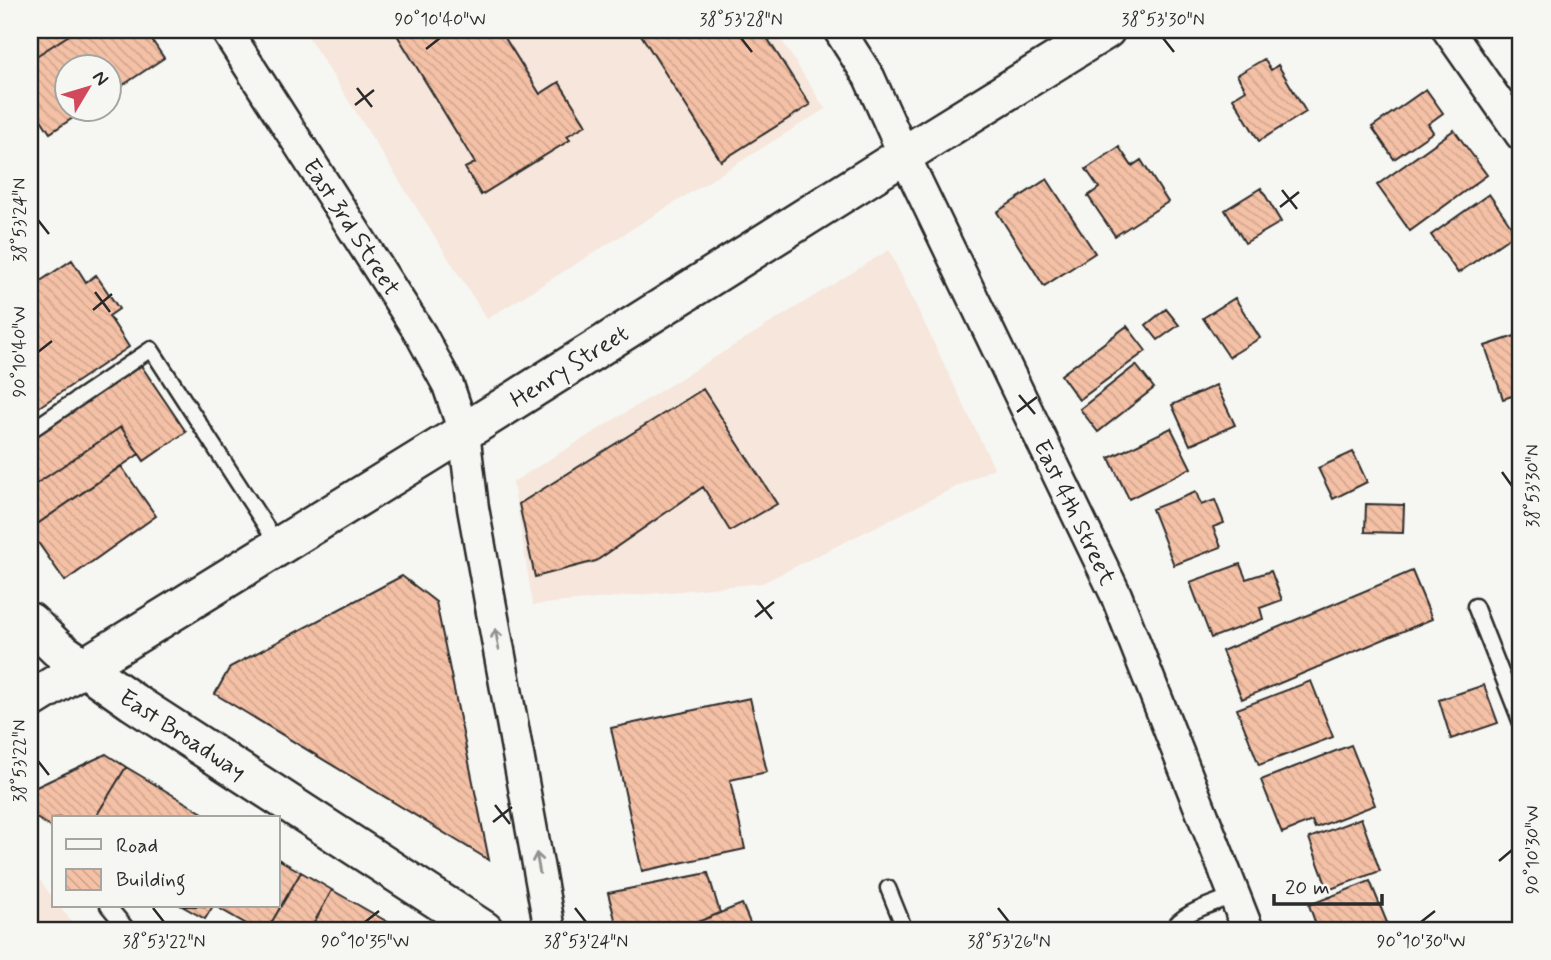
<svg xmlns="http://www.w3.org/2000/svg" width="1551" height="960" font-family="Mynerve,sans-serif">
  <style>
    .built { fill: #f6e6db }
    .building { fill: url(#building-back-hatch); stroke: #2b2b2b; stroke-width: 2 }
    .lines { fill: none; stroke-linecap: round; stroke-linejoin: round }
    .service-casing { stroke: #2b2b2b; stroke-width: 19 }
    .minor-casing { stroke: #2b2b2b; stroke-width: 35 }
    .tertiary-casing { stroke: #2b2b2b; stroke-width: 42 }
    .service { stroke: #f6f6f2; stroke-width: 14 }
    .minor { stroke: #f6f6f2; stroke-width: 30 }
    .tertiary { stroke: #f6f6f2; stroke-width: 37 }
    .oneway { stroke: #90908e }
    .ticks { fill: none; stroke: #2b2b2b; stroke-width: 2.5 }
    .labels { text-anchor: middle; stroke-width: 5; stroke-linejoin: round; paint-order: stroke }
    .street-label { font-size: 24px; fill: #2b2b2b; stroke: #f6f6f2 }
    .neatline { fill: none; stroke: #2b2b2b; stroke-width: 2.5 }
    .ticks-label { font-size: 18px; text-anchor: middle; fill: #2b2b2b }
  </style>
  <defs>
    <pattern id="building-back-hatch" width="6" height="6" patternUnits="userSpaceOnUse" patternTransform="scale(1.75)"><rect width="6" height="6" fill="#f5c1a6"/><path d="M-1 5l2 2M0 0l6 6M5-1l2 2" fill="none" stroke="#d2a68f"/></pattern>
  </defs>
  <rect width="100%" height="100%" fill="#f6f6f2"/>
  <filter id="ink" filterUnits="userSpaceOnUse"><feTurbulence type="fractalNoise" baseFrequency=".0143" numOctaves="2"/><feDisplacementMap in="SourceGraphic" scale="14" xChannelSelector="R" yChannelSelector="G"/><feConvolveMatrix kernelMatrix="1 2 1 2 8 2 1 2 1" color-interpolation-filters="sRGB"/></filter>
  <g filter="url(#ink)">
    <!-- built -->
    <path class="built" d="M304,30H775L825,109L487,319Z
      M889,250L994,468L762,583L533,605L513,482Z
      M30,867L54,899V906H59L78,930H30Z"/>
    <!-- building -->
    <path class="building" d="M30,30H77L30,60Z
      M77,30H145L164,58L108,95V66H66V108H88L50,133L30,103V60Z
      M394,30H500L540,94L559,82L586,125L567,136L570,140L481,195L465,168L475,163Z
      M638,30H762L810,105L721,161Z
      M1264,59L1271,70L1278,65L1306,112L1259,141L1233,98L1246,90L1237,75Z
      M1426,89L1443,113L1428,124L1433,132L1394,159L1372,127Z
      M1454,130L1487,175L1410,231L1377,185Z
      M1119,147L1132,166L1141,160L1168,202L1115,236L1088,196L1099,188L1086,169Z
      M1047,179L1095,253L1044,286L997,212Z
      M1261,188L1281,222L1245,243L1225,210Z
      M1489,194L1516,233L1458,273L1431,235Z
      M72,260L86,282L96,275L119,309L109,316L129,347L30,413V288Z
      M1235,298L1260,338L1229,357L1203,318Z
      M1166,309L1179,325L1158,340L1146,325Z
      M1127,326L1146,351L1079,400L1061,375Z
      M1521,334V393L1503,399L1485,346Z
      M138,361L186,432L144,461L121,427L30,488V435Z
      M1136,365L1154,388L1098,432L1080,409Z
      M1216,385L1235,425L1190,445L1172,405Z
      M703,389L777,504L730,531L703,487L596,561L535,577L519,504Z
      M121,427L139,454L30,529V488Z
      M1171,428L1191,468L1129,499L1109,458Z
      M1353,452L1367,482L1333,499L1318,468Z
      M121,466L156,516L65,581L30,531V529Z
      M1196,492L1201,505L1215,500L1224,523L1213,527L1221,547L1174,565L1152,509Z
      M1366,504L1404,505L1403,533L1365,532Z
      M1240,564L1246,579L1271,571L1282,600L1260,608L1263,619L1211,638L1190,582Z
      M1412,571L1432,619L1242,699L1222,651Z
      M402,576L436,602L489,860L215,694L230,667Z
      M1311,681L1333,737L1259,765L1237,709Z
      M1484,685L1498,723L1451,739L1439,700Z
      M750,698L767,772L730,780L745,849L642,871L611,728Z
      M1351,745L1375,805L1315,828L1312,821L1282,833L1261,780Z
      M106,754L126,767L95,818H54V829L30,814V790Z
      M126,767L211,818H95Z
      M1361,818L1380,871L1328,890L1309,838Z
      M278,859L301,872L267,930H257L215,906H278Z
      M301,872L332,890L310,930H267Z
      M708,873L720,913L678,930H618L608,893Z
      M1370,881L1390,930H1318L1309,905Z
      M332,890L393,925L390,930H310Z
      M742,904L753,930H678L720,913Z
      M182,906H213L205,919Z"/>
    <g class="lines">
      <!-- service casing -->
      <g class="service-casing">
        <path id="service" d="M30,431L151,349L278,545
          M1475,606L1521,723
          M888,888L905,930
          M108,906L128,930
          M1172,930C1180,912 1217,903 1235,895"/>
      </g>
      <!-- minor casing -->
      <g class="minor-casing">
        <path id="minor" d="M226,30L421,335L448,385L464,432L473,508L550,930
          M839,30L869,77L904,155L1116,595L1248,930
          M1448,30L1521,135"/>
      </g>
      <!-- tertiary casing -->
      <g class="tertiary-casing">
        <path id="tertiary" d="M30,622L58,649L133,702L484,930
          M30,700L464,432L904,155L1106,30"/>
      </g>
      <!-- service -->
      <use href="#service" class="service"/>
      <!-- minor -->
      <use href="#minor" class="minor"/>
      <!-- tertiary -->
      <use href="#tertiary" class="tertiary"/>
    </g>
    <!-- one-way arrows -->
    <defs><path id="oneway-shaft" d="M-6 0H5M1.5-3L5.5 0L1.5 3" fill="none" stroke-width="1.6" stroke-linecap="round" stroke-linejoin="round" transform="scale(1.75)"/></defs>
    <g class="oneway">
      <use href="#oneway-shaft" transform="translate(497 639) rotate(-100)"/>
      <use href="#oneway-shaft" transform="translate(538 863) rotate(-100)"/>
    </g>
  </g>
  <!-- ticks -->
  <path class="ticks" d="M741,38L752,52M1163,38L1174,52M426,49L440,38M357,88L372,107M355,105L374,90M1282,190L1297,209M1280,207L1299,192M38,220L49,234M95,292L110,312M93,310L112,294M38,352L52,341M1019,395L1035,414M1017,412L1037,397M1502,472L1512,486M757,600L772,619M755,617L774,602M38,761L49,775M495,805L510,824M493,822L512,807M1499,861L1512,850M153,908L164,922M575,908L586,922M998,908L1009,922M365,922L379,911M1421,922L1435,911"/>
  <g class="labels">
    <!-- street labels -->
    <g class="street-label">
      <text transform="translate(352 227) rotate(57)" y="8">East 3rd Street</text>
      <text transform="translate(569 366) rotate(-32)" y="8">Henry Street</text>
      <text transform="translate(1075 512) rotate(64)" y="8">East 4th Street</text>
      <text transform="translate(183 734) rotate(33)" y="8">East Broadway</text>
    </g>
  </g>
  <!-- margin -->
  <rect width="1551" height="960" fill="none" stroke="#f6f6f2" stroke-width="77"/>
  <!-- legend -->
  <rect x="52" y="816" width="228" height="91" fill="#f6f6f2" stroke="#a5a5a2" stroke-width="2"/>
  <rect x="66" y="839" width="35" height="10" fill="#f6f6f2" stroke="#a5a5a2" stroke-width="2"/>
  <text x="116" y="852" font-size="21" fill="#2b2b2b">Road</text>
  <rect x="66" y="869" width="35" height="21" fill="url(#building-back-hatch)" stroke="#a5a5a2" stroke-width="2"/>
  <text x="116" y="886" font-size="21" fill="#2b2b2b">Building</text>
  <!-- north arrow -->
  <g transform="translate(88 88) rotate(52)"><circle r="33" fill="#f6f6f2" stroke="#a5a5a2" stroke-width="2"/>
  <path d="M0-5L12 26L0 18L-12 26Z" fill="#d1495b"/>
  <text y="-10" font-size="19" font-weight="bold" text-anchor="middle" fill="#2b2b2b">N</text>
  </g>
  <!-- scale -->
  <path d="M1274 894v10h108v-10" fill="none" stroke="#2b2b2b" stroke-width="3.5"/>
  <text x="1285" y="894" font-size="21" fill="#2b2b2b" stroke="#f6f6f2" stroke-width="5" paint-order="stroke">20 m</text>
  <rect x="38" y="38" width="1474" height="884" class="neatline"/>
  <g class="ticks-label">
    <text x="440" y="25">90°10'40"W</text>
    <text x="741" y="25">38°53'28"N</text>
    <text x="1163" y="25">38°53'30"N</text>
    <text transform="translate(19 220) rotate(-90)" y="6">38°53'24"N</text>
    <text transform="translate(19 352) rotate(-90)" y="6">90°10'40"W</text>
    <text transform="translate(1532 486) rotate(-90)" y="6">38°53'30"N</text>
    <text transform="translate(19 761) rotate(-90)" y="6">38°53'22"N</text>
    <text transform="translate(1532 850) rotate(-90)" y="6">90°10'30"W</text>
    <text x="164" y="947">38°53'22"N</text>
    <text x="365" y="947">90°10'35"W</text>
    <text x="586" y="947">38°53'24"N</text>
    <text x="1009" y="947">38°53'26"N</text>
    <text x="1421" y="947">90°10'30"W</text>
  </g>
</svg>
